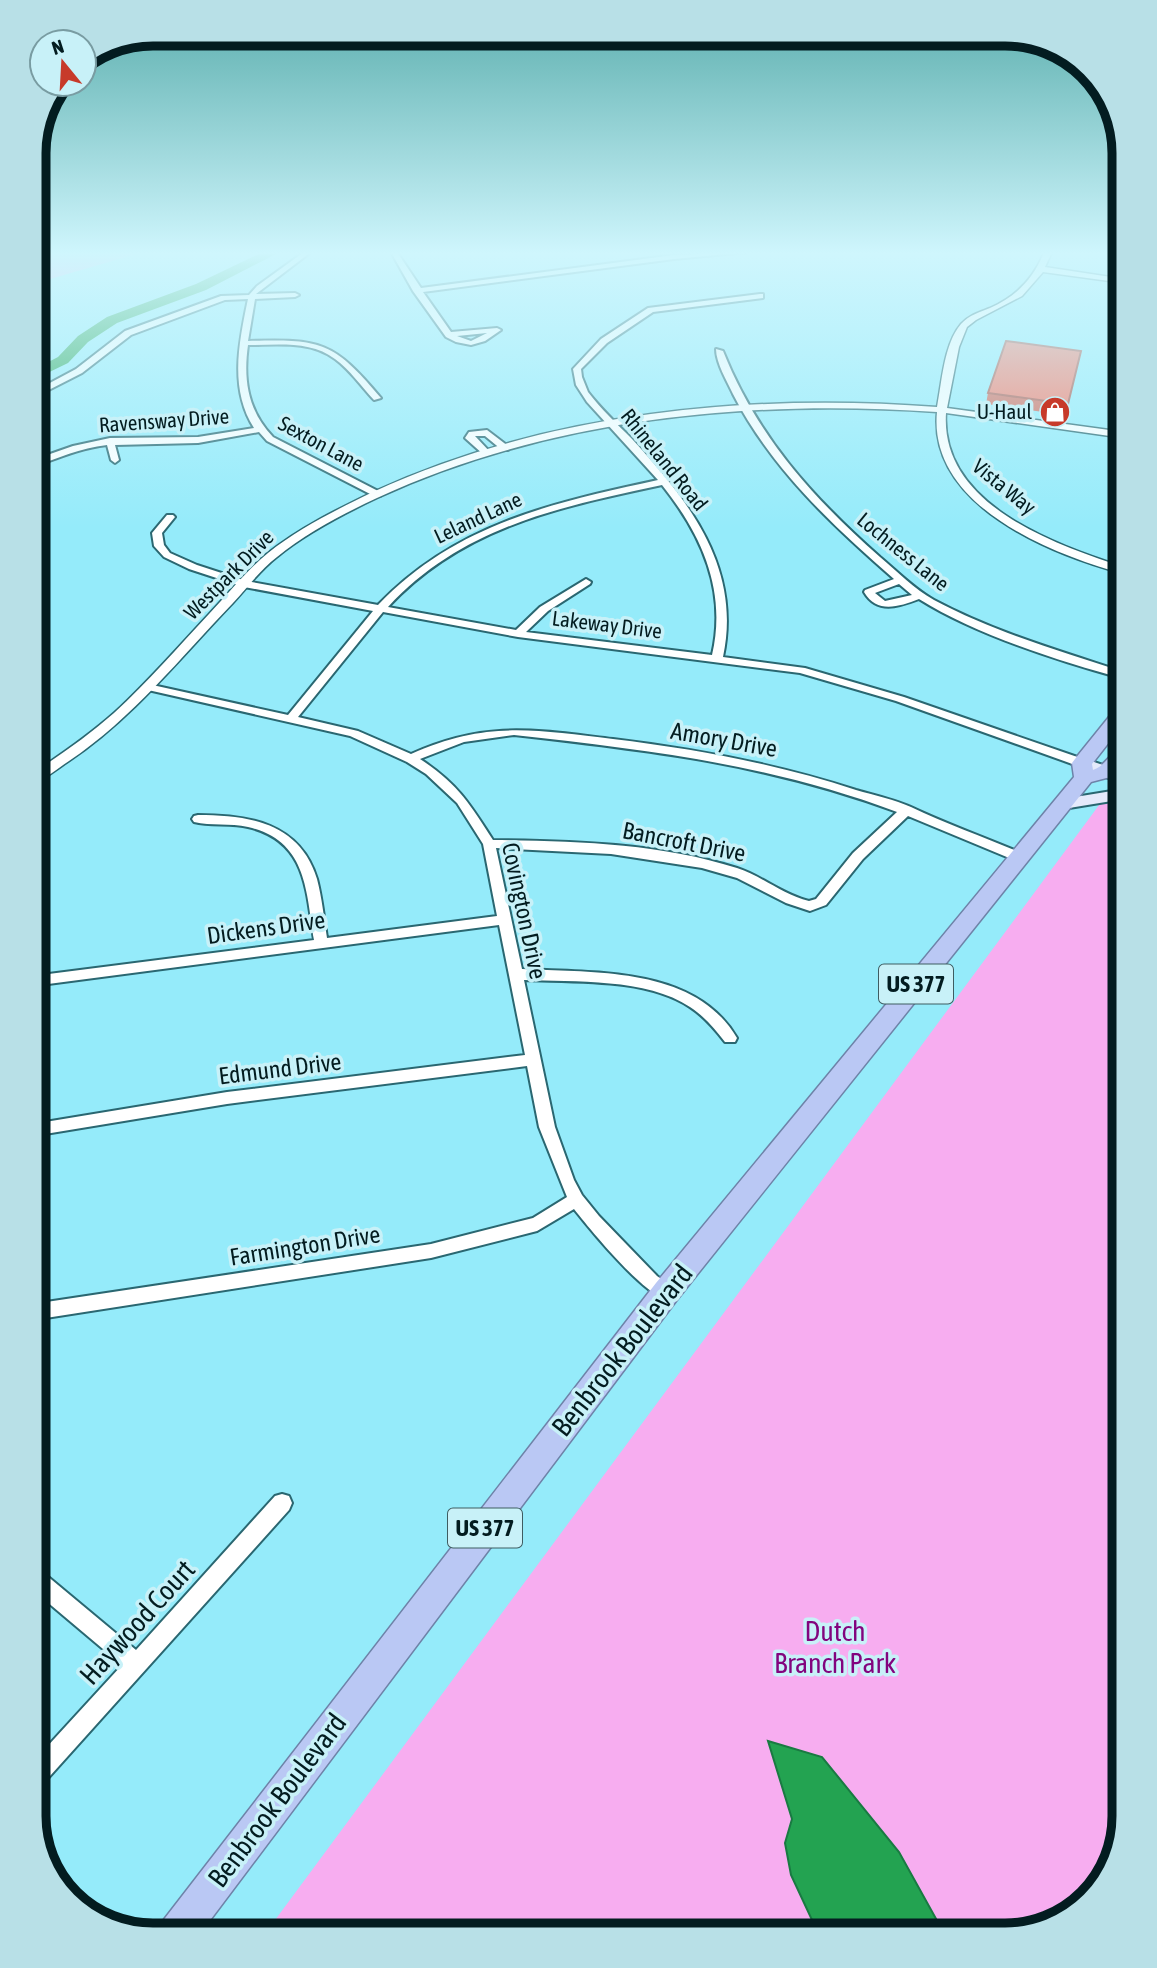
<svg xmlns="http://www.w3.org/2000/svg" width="1157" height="1968" font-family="'Asap Condensed',sans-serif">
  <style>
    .green { fill: #f7adf0 }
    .water { fill: #23a351; stroke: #197a42; stroke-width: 2 }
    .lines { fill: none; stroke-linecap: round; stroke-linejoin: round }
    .river { fill: #23a351; fill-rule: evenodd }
    .minor-casing { stroke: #2a6771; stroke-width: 4 }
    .tertiary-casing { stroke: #2a6771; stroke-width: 3 }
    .secondary-casing { stroke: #2a6771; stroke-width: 4 }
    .trunk-casing { stroke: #6e83a8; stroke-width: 3 }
    .minor { fill: #fff; fill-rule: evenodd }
    .tertiary { fill: #fff; fill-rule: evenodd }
    .secondary { fill: #e5eafb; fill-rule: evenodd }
    .trunk { fill: #bac8f4; fill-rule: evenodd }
    .wall { fill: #d56757 }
    .building { fill: #f87865; stroke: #ae5447; stroke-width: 2 }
    .labels { text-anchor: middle; stroke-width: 7; stroke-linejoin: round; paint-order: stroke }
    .far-poi-label { font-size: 21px; fill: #031c20; stroke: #c8f1f8; text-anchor: end }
    .far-street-label { font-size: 21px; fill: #031c20; stroke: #c8f1f8 }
    .shield { fill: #c8f1f8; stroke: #3e5c61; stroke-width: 2 }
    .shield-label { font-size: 23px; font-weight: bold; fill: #031c20 }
    .street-label { font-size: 24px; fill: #031c20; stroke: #c8f1f8 }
    .near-street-label { font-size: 28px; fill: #031c20; stroke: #c8f1f8 }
    .near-park-label { font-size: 28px; fill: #82047e; stroke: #c8f1f8 }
    .rim { fill: none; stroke: #031c20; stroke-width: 9 }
  </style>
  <rect width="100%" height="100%" fill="#95ebfa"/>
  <!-- green -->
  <path class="green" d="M33,252H143L33,284Z
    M1105,797H1124V1816L1104,1882L1057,1923L1005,1935H264Z"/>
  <!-- water -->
  <path class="water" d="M768,1741L822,1757L899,1852L945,1935H819L791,1875L785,1843L792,1819Z"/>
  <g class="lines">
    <!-- river -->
    <path class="river" d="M263,252H280L206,290L117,323L88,342L68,363L33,380V370L58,357L78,336L107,317L196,284Z"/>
    <!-- minor casing -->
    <g class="minor-casing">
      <path id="minor" d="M304,252H311L256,294L295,293L299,295L295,297L255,299L248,341C321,339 333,341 381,398L374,400C361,386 350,370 335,359C311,340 276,345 248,345C243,380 248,411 273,437L380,492V496H374L267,441L259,432L198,443L115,445L119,460L115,463L111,460L107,445C80,448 58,458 33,467V460L73,446L110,438L198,437L254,428C229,389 239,342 248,299L225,300L131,335L82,373L33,398V392L76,369L125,331L221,296L249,295L257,286Z
        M391,252H397L421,288L674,255L747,252L674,259L423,292L451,332L497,328L501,330L485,341L471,345L456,342L446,337L413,291ZM487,333L471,341L457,336Z
        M760,294H763V298L653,312L607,343L581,369L582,377L588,392C601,409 617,424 632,439C689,501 742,568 723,657L805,668L904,697L1086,760V766H1078L896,701L800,673L518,637L383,612L298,717L358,731L411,754C486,720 535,730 613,739C696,749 777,764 856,790C874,795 895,800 911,807C947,824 986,838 1024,854L1025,857L1024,860H1014L908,816L863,859L826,905L810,911L786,903L737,878L702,868L611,854L496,848L522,969C594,973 695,966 737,1038L735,1042H725C715,1029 704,1016 690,1007C647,978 574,982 524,980L555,1127L574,1180L582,1195L599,1216L657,1276L672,1287L674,1292L672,1297L666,1300C640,1290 593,1233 574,1209L537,1231L431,1258L33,1320V1304L431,1244L533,1218L567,1197L539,1127L527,1066L227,1104L33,1136V1124L227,1092L525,1055L499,925L33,986V976L314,940C306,890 307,841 248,827C230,823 211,826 194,822L192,819L194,816L198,815C249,815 300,823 317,879C322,898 324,918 327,938L497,916L483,844L457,803L426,774L407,762L350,736L148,690L142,687L148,684L288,715L373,611L244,587L189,569L164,557L154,546L152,533L167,515H173L175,517L162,533L164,545L170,553L197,565L246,581L378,605C455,524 552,503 658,480L587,402L576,385L573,369L601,339L648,308ZM662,485C702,535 727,591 712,655L526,632L548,611L590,584L591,582L586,579L540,607L516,630L388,607C462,527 559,507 662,485ZM514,735C649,750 768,764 897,812L853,853L816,899L809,901C783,895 762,876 737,868C659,843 573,841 493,840C470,804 457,783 420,759L464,742Z
        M716,349L723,351C757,436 812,497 880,557C898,572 914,589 934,600C994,632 1060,651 1124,672V679C1059,661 976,635 919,599C898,607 877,614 864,592L865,590L894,579C832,525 771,468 733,394C727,381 716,363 716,349ZM899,584L912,595L885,601L875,593Z
        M487,430L508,446V450H502L485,436H475L491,453L484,455L465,438L469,432Z
        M282,1494L289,1496L292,1503L289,1510L41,1786L33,1789V1762L122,1665L33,1590V1567L40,1570L136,1650L275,1496Z"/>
    </g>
    <!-- tertiary casing -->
    <g class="tertiary-casing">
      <path id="tertiary" d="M1044,252H1052L1045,267L1124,279V283L1043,272L1022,296L976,320L967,327L959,347L947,408L1124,432V438L946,413C940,504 1053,544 1124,567V574C1050,554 928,505 937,412C749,399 550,418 377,498C343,514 306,533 277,557C260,570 247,588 233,603C181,657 132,719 69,761C58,768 46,779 33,783V773C62,754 89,735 114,713C148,682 178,647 209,614C228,594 247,570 268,553C299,528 338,509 373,492C547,412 749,393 937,407C942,381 944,344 961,324C969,315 980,312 990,308C1017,296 1034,278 1044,252Z"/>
    </g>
    <!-- secondary casing -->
    <g class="secondary-casing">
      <path id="secondary" d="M1082,758L1124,772V783L1076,767L1074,763Z
        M1124,789V799L1063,809L1055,804L1063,799Z"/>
    </g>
    <!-- trunk casing -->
    <g class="trunk-casing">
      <path id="trunk" d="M1124,706V723L1092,764L1093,770C1106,766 1110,751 1124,747V765L1114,776L1091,782L676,1301L199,1935H156L162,1922L656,1283L1074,777L1072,763L1075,759L1117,707Z"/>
    </g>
    <!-- minor -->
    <use href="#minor" class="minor"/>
    <!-- tertiary -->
    <use href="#tertiary" class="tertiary"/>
    <!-- secondary -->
    <use href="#secondary" class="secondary"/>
    <!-- trunk -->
    <use href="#trunk" class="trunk"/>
  </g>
  <!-- wall -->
  <path class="wall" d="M1081,351L1065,415L986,404L988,393Z"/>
  <!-- building -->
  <path class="building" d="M1006,341L1081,351L1068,404L988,393Z"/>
  <!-- sky -->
  <linearGradient id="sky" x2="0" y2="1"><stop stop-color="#59adac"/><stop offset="0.48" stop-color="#cff6fd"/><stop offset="1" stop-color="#cff6fd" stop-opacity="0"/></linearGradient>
  <rect width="1157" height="527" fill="url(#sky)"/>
  <!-- icons -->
  <defs>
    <g id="shop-disc" transform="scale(1.575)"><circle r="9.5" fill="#c73a2a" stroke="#c8f1f8"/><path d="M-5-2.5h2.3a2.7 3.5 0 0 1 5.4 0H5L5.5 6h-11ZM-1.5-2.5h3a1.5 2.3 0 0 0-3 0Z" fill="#fff"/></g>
  </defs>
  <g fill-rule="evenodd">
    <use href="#shop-disc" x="1055" y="412"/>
  </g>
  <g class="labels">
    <!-- far-poi labels -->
    <g class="far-poi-label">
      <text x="1032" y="419">U-Haul</text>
    </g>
    <!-- far-street labels -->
    <g class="far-street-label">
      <text transform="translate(164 421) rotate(-4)" y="7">Ravensway Drive</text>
      <text transform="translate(321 444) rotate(28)" y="7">Sexton Lane</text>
      <text transform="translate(664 460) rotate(51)" y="7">Rhineland Road</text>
      <text transform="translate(1004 487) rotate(39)" y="7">Vista Way</text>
      <text transform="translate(478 518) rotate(-25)" y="7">Leland Lane</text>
      <text transform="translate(903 552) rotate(39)" y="7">Lochness Lane</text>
      <text transform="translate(229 575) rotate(-45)" y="7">Westpark Drive</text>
      <text transform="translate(607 625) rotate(7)" y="7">Lakeway Drive</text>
    </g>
    <!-- shield labels -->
    <g class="shield">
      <rect x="879" y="964.5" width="74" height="39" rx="5"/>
      <rect x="448" y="1508.5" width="74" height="39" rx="5"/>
    </g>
    <g class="shield-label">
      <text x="916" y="992">US 377</text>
      <text x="485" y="1536">US 377</text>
    </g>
    <!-- street labels -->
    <g class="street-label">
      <text transform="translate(724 740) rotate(10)" y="8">Amory Drive</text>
      <text transform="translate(684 842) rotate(11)" y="8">Bancroft Drive</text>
      <text transform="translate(524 911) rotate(78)" y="8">Covington Drive</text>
      <text transform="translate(266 928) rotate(-8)" y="8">Dickens Drive</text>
      <text transform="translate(280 1069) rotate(-7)" y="8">Edmund Drive</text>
      <text transform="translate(305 1246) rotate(-9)" y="8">Farmington Drive</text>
    </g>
    <!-- near-street labels -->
    <g class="near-street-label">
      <text transform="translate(622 1350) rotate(-52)" y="10">Benbrook Boulevard</text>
      <text transform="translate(137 1622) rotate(-48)" y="10">Haywood Court</text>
      <text transform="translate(277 1800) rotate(-53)" y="10">Benbrook Boulevard</text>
    </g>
    <!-- near-park labels -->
    <g class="near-park-label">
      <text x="835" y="1641">Dutch<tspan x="835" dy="32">Branch Park</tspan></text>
    </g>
  </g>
  <!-- crop -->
  <path d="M0 0H1157V1968H0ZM153 46H1005A107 107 0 0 1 1112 153V1816A107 107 0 0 1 1005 1923H153A107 107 0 0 1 46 1816V153A107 107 0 0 1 153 46Z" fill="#b8e0e7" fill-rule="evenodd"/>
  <path class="rim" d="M153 46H1005A107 107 0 0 1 1112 153V1816A107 107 0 0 1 1005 1923H153A107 107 0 0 1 46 1816V153A107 107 0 0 1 153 46Z"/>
  <!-- north arrow -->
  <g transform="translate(63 63) rotate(342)"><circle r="33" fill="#c8f1f8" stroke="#799ca2" stroke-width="2"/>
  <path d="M0-5L12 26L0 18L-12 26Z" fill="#c73a2a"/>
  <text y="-10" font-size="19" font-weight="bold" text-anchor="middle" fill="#031c20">N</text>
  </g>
</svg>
